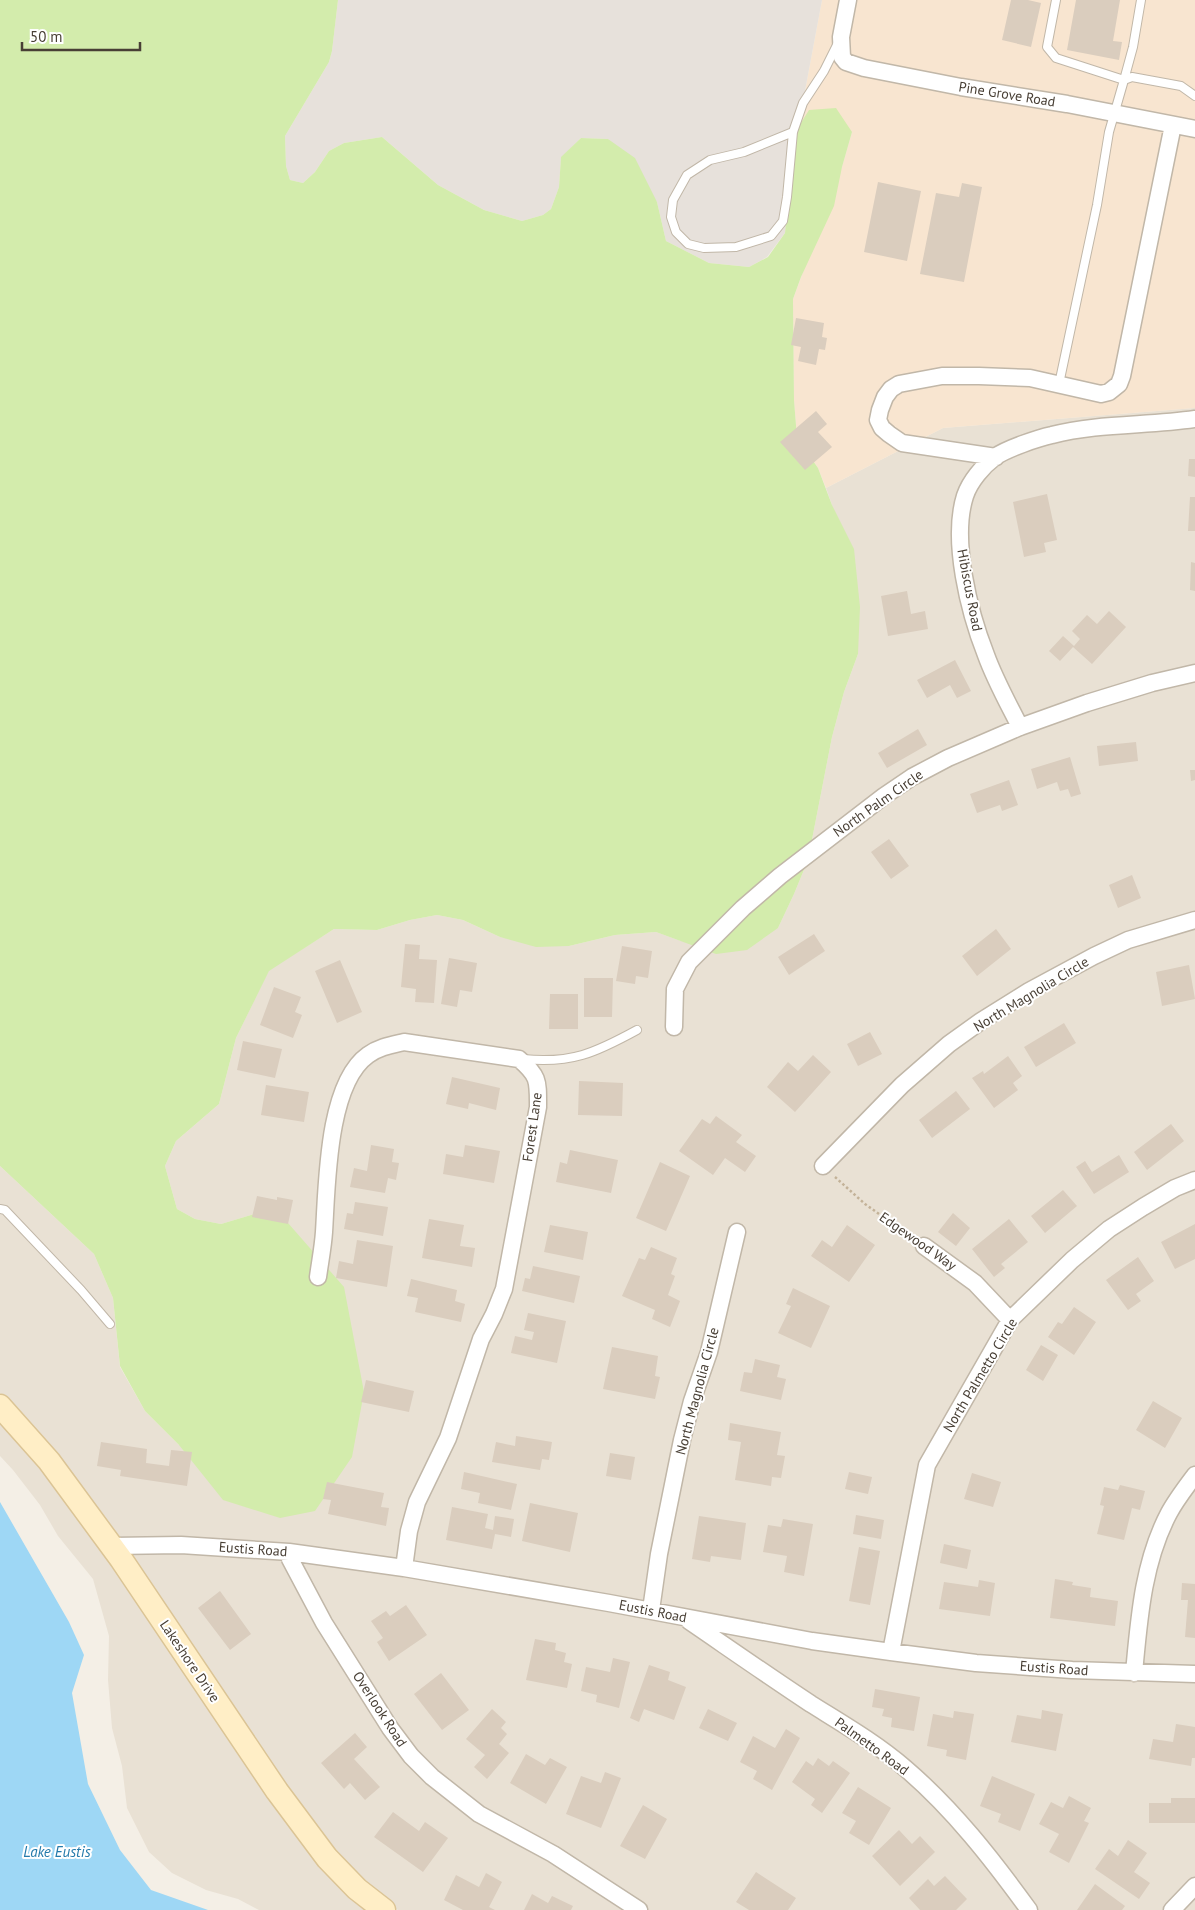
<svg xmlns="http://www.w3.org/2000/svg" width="1195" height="1910" font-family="'PT Sans',sans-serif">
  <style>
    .residential { fill: #e9e1d4 }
    .commercial { fill: #f8e5d0 }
    .industrial { fill: #e7e1db }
    .green { fill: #d3ecac }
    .water { fill: #9ed7f5 }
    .building { fill: #dacdbe }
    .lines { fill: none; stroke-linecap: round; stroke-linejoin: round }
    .lane-casing { stroke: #c1b7a8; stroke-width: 10 }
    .street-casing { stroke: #c1b7a8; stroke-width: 19 }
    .secondary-casing { stroke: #dbc495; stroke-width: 25 }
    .path { stroke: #c3b298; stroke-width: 2.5; stroke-dasharray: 2.5 2.5; stroke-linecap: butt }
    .lane { stroke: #fff; stroke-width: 8 }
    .street { stroke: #fff; stroke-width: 16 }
    .secondary { stroke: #ffeec6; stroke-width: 22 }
    .labels { text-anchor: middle; stroke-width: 4; stroke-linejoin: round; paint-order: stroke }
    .street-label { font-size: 14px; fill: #483f35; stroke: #fff }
    .water-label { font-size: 15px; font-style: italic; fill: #247aab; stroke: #fff }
  </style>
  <rect width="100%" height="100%" fill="#f4efe6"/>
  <!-- residential -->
  <path class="residential" d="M1195,408V1910H398L363,1883L334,1854L57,1457L0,1393V1166L94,1254L113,1298L120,1367L145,1411L179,1445L258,1213L221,1224L195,1219L177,1209L165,1166L176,1141L219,1104L236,1038L269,970L334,929L377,930L410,920L437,915L463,920L500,937L569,946L615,935L656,932L681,941L778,928L794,894L808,860L832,737L844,692L858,654L832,505L826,488L943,428Z
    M0,1419L42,1465L371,1910H259L238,1899L206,1890L172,1873L149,1852L127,1808L122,1766L112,1728L108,1680L109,1636L93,1579L58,1536L40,1505L13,1470L0,1456Z"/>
  <!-- commercial -->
  <path class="commercial" d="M822,0H1195V408L943,428L826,488L818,468L797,438L794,400L793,299L842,167L852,132L798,128Z"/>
  <!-- industrial -->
  <path class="industrial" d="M338,0H822L798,128L785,233L767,257L749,267L709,263L666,241L657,202L608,139L581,138L561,158L559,187L551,209L543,215L522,221L484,210L438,185L382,137L344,143L329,151L315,172L303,183L290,180L286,166L285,136L329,62L332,51Z"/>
  <!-- green -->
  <path class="green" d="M0,0H338L332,51L329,62L285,136L286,166L290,180L303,183L315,172L329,151L344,143L382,137L438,185L484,210L522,221L543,215L551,209L559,187L561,157L581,138L608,139L635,158L657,202L666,241L709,263L749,267L768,257L785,233L794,134L809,110L836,108L852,132L842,167L834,206L801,277L793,299L794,400L797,438L818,468L832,505L854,549L860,607L858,654L844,692L832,737L808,860L794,894L778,928L747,950L716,954L656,932L615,935L569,946L536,947L500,937L463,920L437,915L410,920L377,930L334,929L269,971L236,1038L219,1104L176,1141L165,1166L177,1209L195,1219L221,1224L258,1213L288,1223L344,1287L364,1392L352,1457L315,1511L280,1518L223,1500L179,1445L145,1411L120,1366L113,1298L94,1254L0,1166Z"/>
  <!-- water -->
  <path class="water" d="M0,1502L69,1622L84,1655L72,1693L88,1784L120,1850L151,1890L208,1910H0Z"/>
  <!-- building -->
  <path class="building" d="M1011,0H1028L1041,3L1031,47L1002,40Z
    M1076,0H1120L1113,41L1122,42L1119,60L1067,50Z
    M878,182L921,191L907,261L864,252Z
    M962,183L982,187L964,282L920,274L936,193L959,197Z
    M796,318L824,323L822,337L827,338L825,350L819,349L816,365L798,361L801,347L791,345Z
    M816,411L827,424L818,432L832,447L805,470L780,442Z
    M1189,459H1195V477L1188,476Z
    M1047,494L1057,540L1044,543L1046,552L1024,557L1013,502Z
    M1190,497H1195V531H1188Z
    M1191,562L1195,563V591L1190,590Z
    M907,591L911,614L925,611L928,629L888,636L881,596Z
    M1109,611L1126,627L1092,664L1073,647L1060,661L1049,651L1063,636L1074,646L1080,639L1072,631L1087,615L1097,624Z
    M955,660L971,691L957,698L950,685L927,698L917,680Z
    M918,729L927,745L887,768L878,753Z
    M1136,742L1138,761L1099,766L1097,746Z
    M1070,757L1081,794L1071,797L1068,789L1060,791L1057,782L1037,789L1031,769Z
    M1190,770H1195V780L1191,781Z
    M1009,780L1018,805L1002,811L1000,805L977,813L970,794Z
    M889,839L909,866L891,879L871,852Z
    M1132,875L1141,898L1118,908L1109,885Z
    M996,929L1011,949L977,976L962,956Z
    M814,934L825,951L789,975L778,957Z
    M405,944L420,945L419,959L437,960L434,1003L415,1002L416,989L401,987Z
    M622,946L652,951L648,978L636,976L635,984L616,981Z
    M449,958L477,963L472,992L460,990L457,1007L441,1004Z
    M340,960L362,1012L337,1023L315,971Z
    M1189,965L1195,999L1162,1006L1156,972Z
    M584,978H613L612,1017H584Z
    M274,987L301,997L295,1012L302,1015L293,1038L260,1025Z
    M550,994H578V1029H549Z
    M1064,1023L1076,1043L1036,1067L1024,1047Z
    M870,1032L882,1054L858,1066L847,1044Z
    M243,1041L282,1049L275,1078L237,1070Z
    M813,1055L831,1072L795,1112L767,1087L788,1062L798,1071Z
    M1008,1056L1022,1076L1013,1083L1018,1090L994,1108L972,1078L983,1071L984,1074Z
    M452,1077L500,1088L496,1110L469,1103L468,1109L446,1104Z
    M579,1081L623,1083L622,1116L578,1115Z
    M266,1085L309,1092L304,1122L261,1115Z
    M956,1091L970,1109L932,1138L919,1120Z
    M716,1116L742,1135L736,1142L756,1156L745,1172L725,1158L713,1175L679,1151L702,1119L710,1124Z
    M1171,1124L1184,1141L1147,1170L1134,1152Z
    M371,1145L394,1149L392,1162L399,1163L396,1180L388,1178L385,1193L350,1187L354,1168L367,1171Z
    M465,1145L500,1151L494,1183L443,1174L446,1154L463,1157Z
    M570,1150L618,1160L611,1193L556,1182L560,1162L567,1164Z
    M1119,1155L1129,1172L1094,1194L1076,1167L1085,1161L1092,1172Z
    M660,1162L690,1176L666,1231L636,1218Z
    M1063,1190L1077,1206L1045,1233L1031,1216Z
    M257,1196L277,1200V1197L293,1200L288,1224L252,1217Z
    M355,1202L388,1207L383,1236L344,1229L347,1213L353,1214Z
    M953,1213L970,1228L956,1246L938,1232Z
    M429,1219L464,1225L460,1246L475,1248L472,1267L422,1258Z
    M1009,1219L1028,1242L1001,1264L1005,1268L994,1277L972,1249Z
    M1195,1224V1259L1175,1269L1161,1242Z
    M550,1225L588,1232L583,1260L544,1252Z
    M847,1225L875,1245L849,1282L811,1256L822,1240L832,1247Z
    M357,1240L393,1246L387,1287L336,1278L339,1261L353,1264Z
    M651,1247L677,1258L671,1274L675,1276L668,1295L680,1301L670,1327L652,1319L655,1310L622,1296L639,1258L645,1260Z
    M1138,1257L1154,1281L1136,1294L1141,1301L1128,1310L1106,1280Z
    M533,1266L580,1276L574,1303L522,1291L525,1278L530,1279Z
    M411,1279L457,1290L455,1301L465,1304L461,1322L415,1312L418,1298L407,1296Z
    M793,1288L830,1306L811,1348L778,1333L791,1306L786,1304Z
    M1074,1307L1096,1322L1074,1355L1048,1337L1058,1322L1062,1324Z
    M528,1313L566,1321L557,1363L511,1353L515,1336L532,1340L534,1332L524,1330Z
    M1041,1345L1058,1355L1043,1381L1026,1370Z
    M612,1347L658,1356L655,1376L660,1377L655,1399L603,1389Z
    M755,1359L780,1365L777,1377L786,1379L781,1400L740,1391L744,1372L752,1373Z
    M366,1380L414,1391L409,1412L361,1402Z
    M1153,1401L1182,1418L1165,1448L1136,1430Z
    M730,1423L781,1432L777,1455L785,1456L781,1478L772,1477L771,1486L735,1480L741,1442L728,1440Z
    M516,1436L552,1442L549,1460L542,1459L540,1470L492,1462L496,1442L515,1446Z
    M101,1442L147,1449L146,1463L169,1466L171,1450L192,1452L187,1486L120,1476L121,1470L97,1466Z
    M610,1453L635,1457L631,1480L606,1476Z
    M464,1472L517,1484L511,1510L478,1503L480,1493L461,1489Z
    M849,1472L872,1477L868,1494L845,1489Z
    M972,1473L1001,1482L993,1507L964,1499Z
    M327,1482L384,1493L381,1507L389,1508L386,1526L328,1514L331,1500L323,1499Z
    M1120,1485L1145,1491L1140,1510L1132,1508L1124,1540L1097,1534L1104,1506L1100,1505L1104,1487L1118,1490Z
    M530,1503L578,1513L570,1552L522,1541Z
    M452,1507L488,1514L485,1528L493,1530L495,1516L514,1519L511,1537L495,1534L492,1549L446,1540Z
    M856,1515L884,1520L881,1539L853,1534Z
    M699,1516L746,1523L741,1560L711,1556L710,1562L692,1559Z
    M783,1519L813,1524L804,1576L784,1572L787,1556L763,1552L768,1525L781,1527Z
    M944,1544L971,1550L967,1569L940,1563Z
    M859,1547L880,1551L870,1605L849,1601Z
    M1055,1579L1073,1582L1072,1585L1091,1588L1090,1597L1118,1601L1115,1626L1050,1618Z
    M979,1580L995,1583L990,1616L939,1609L944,1582L978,1587Z
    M1182,1583L1195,1584V1638L1185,1637L1188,1600H1181Z
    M220,1591L251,1634L230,1650L198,1608Z
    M406,1605L427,1635L389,1661L377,1642L383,1638L371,1621L386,1611L390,1616Z
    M535,1639L556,1643L555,1650L566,1653L564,1662L572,1664L567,1688L526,1680Z
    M613,1658L630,1662L619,1708L596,1702L597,1695L581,1691L586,1667L610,1672Z
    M649,1665L670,1672L668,1680L686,1687L674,1720L644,1709L639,1722L630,1718Z
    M441,1673L469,1710L442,1730L414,1694Z
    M875,1689L920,1697L914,1731L891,1727L892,1718L882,1716L884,1709L872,1707Z
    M492,1709L506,1722L501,1728L507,1734L499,1744L509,1753L487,1779L474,1767L485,1755L466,1739Z
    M708,1709L737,1723L728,1741L699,1728Z
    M1042,1710L1063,1714L1056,1751L1011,1742L1017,1715L1041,1719Z
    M954,1711L974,1714L966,1760L946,1756L947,1750L927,1746L933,1714L953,1718Z
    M1176,1724L1195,1727V1758H1192L1191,1766L1149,1759L1153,1739L1173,1742Z
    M786,1729L800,1738L772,1790L753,1779L757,1771L740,1762L753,1736L775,1748Z
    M355,1733L367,1747L354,1759L380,1787L365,1800L350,1783L344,1789L321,1763Z
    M526,1754L545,1765L550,1758L567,1767L546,1804L510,1783Z
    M818,1758L829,1766L833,1761L850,1773L822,1813L811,1805L815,1799L792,1782L806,1761L813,1766Z
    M605,1772L621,1778L601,1828L566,1814L581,1776L601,1783Z
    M992,1776L1035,1794L1020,1831L998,1822L1001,1814L980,1806Z
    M858,1787L891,1808L869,1845L849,1833L856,1821L842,1813Z
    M1069,1796L1091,1808L1084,1821L1089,1823L1069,1863L1049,1852L1059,1834L1039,1824L1051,1802L1063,1808Z
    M1171,1798H1195V1823H1149V1803H1171Z
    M643,1805L667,1819L645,1859L620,1846Z
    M393,1812L419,1831L425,1822L448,1838L423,1872L374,1837Z
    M899,1830L912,1844L920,1836L935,1852L900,1886L872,1856Z
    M1128,1840L1147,1853L1134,1872L1150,1883L1139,1899L1095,1869L1109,1849L1118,1856Z
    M756,1872L796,1898L788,1910H749L736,1902Z
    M486,1873L502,1882L489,1907L495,1910H463L444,1900L456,1875L479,1887Z
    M945,1876L967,1899L956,1910H920L909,1898L928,1879L934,1886Z
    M1095,1884L1125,1906L1122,1910H1077Z
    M532,1894L548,1903L552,1896L573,1906L571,1910H524Z"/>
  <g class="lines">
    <!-- lane casing -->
    <g class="lane-casing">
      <path id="lane" d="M1056,0L1047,47L1056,58L1124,80L1133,47L1141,0
        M793,132L744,152L710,160L687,175L673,200L671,217L676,232L688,244L704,248L736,247L771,236L783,221L787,197L793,132L803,103L824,71L838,43
        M1059,384L1097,205L1109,132L1124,80L1132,77L1181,86L1195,96
        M523,1059C571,1064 595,1053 637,1030
        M0,1209L5,1210L81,1290L110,1324"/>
    </g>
    <!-- street casing -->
    <g class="street-casing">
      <path id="street" d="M848,0L841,37L842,57L846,62L864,68L961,87L1067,104L1195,129
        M996,457L902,443L889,434L882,428L878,420L880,410L885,397L891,389L899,384L942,376H979L1030,378L1101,394L1109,392L1119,384L1122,376L1173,125
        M1020,727C1008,703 995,680 986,655C969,612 951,540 965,496C970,481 983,466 995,457C1006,449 1038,438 1052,435C1098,423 1148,426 1195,419
        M674,1027L675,989L689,962L743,908L780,876L884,796L912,777L948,758L1020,727L1087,703L1152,683L1195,673
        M823,1166L902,1085L949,1044L981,1021L1029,991L1094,956L1128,940L1195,920
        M924,1246L975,1283L1010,1320
        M318,1277C320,1262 323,1247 324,1232C327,1186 327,1084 368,1055C379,1047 391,1045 404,1042L519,1059C539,1076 538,1081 538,1107L504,1289L494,1314L481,1339L448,1438L417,1502L409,1531L404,1568
        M112,1546L181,1545L289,1552L404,1568L609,1603L812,1641L891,1652L976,1663L1072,1670L1195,1674
        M289,1552L290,1559L324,1623L390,1728L411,1756L432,1777L479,1814L553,1854L639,1910
        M651,1610L659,1554L682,1440L692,1401L709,1352L737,1232
        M689,1621C730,1649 770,1677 811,1704C843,1724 876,1743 905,1768C953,1809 992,1859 1029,1910
        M891,1652L927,1465L1010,1320L1072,1260L1109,1229L1143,1207L1175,1188L1195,1180
        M1134,1673C1139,1619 1143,1562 1169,1513C1176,1500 1186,1487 1195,1475
        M1172,1910L1195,1886"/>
    </g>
    <!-- secondary casing -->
    <g class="secondary-casing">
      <path id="secondary" d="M0,1406L49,1461L121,1559L277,1791L327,1858L357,1889L384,1910"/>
    </g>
    <!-- path -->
    <path class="path" d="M835,1177L865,1204L913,1238"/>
    <!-- lane -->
    <use href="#lane" class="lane"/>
    <!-- street -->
    <use href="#street" class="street"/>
    <!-- secondary -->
    <use href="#secondary" class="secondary"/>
  </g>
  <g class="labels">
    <!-- street labels -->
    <g class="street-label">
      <text transform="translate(1007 94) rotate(9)" y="5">Pine Grove Road</text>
      <text transform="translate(970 590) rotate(79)" y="5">Hibiscus Road</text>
      <text transform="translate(878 803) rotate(-35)" y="5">North Palm Circle</text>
      <text transform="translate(1031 994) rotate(-31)" y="5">North Magnolia Circle</text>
      <text transform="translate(532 1127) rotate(-82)" y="5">Forest Lane</text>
      <text transform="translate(918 1241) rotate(35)" y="5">Edgewood Way</text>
      <text transform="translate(980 1375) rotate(-59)" y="5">North Palmetto Circle</text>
      <text transform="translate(697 1391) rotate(-75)" y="5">North Magnolia Circle</text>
      <text transform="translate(253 1549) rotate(4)" y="5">Eustis Road</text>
      <text transform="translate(653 1611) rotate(11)" y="5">Eustis Road</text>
      <text transform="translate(190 1661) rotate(56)" y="5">Lakeshore Drive</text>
      <text transform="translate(1054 1668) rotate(4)" y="5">Eustis Road</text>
      <text transform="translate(380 1709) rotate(57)" y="5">Overlook Road</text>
      <text transform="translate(872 1746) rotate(36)" y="5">Palmetto Road</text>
    </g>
    <!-- water labels -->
    <g class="water-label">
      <text x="57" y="1857">Lake Eustis</text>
    </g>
  </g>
  <!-- scale -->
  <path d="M22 42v8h118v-8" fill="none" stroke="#483f35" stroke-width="2.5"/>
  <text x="30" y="42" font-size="15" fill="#483f35" stroke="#ffffff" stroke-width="4" paint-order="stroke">50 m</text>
</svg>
